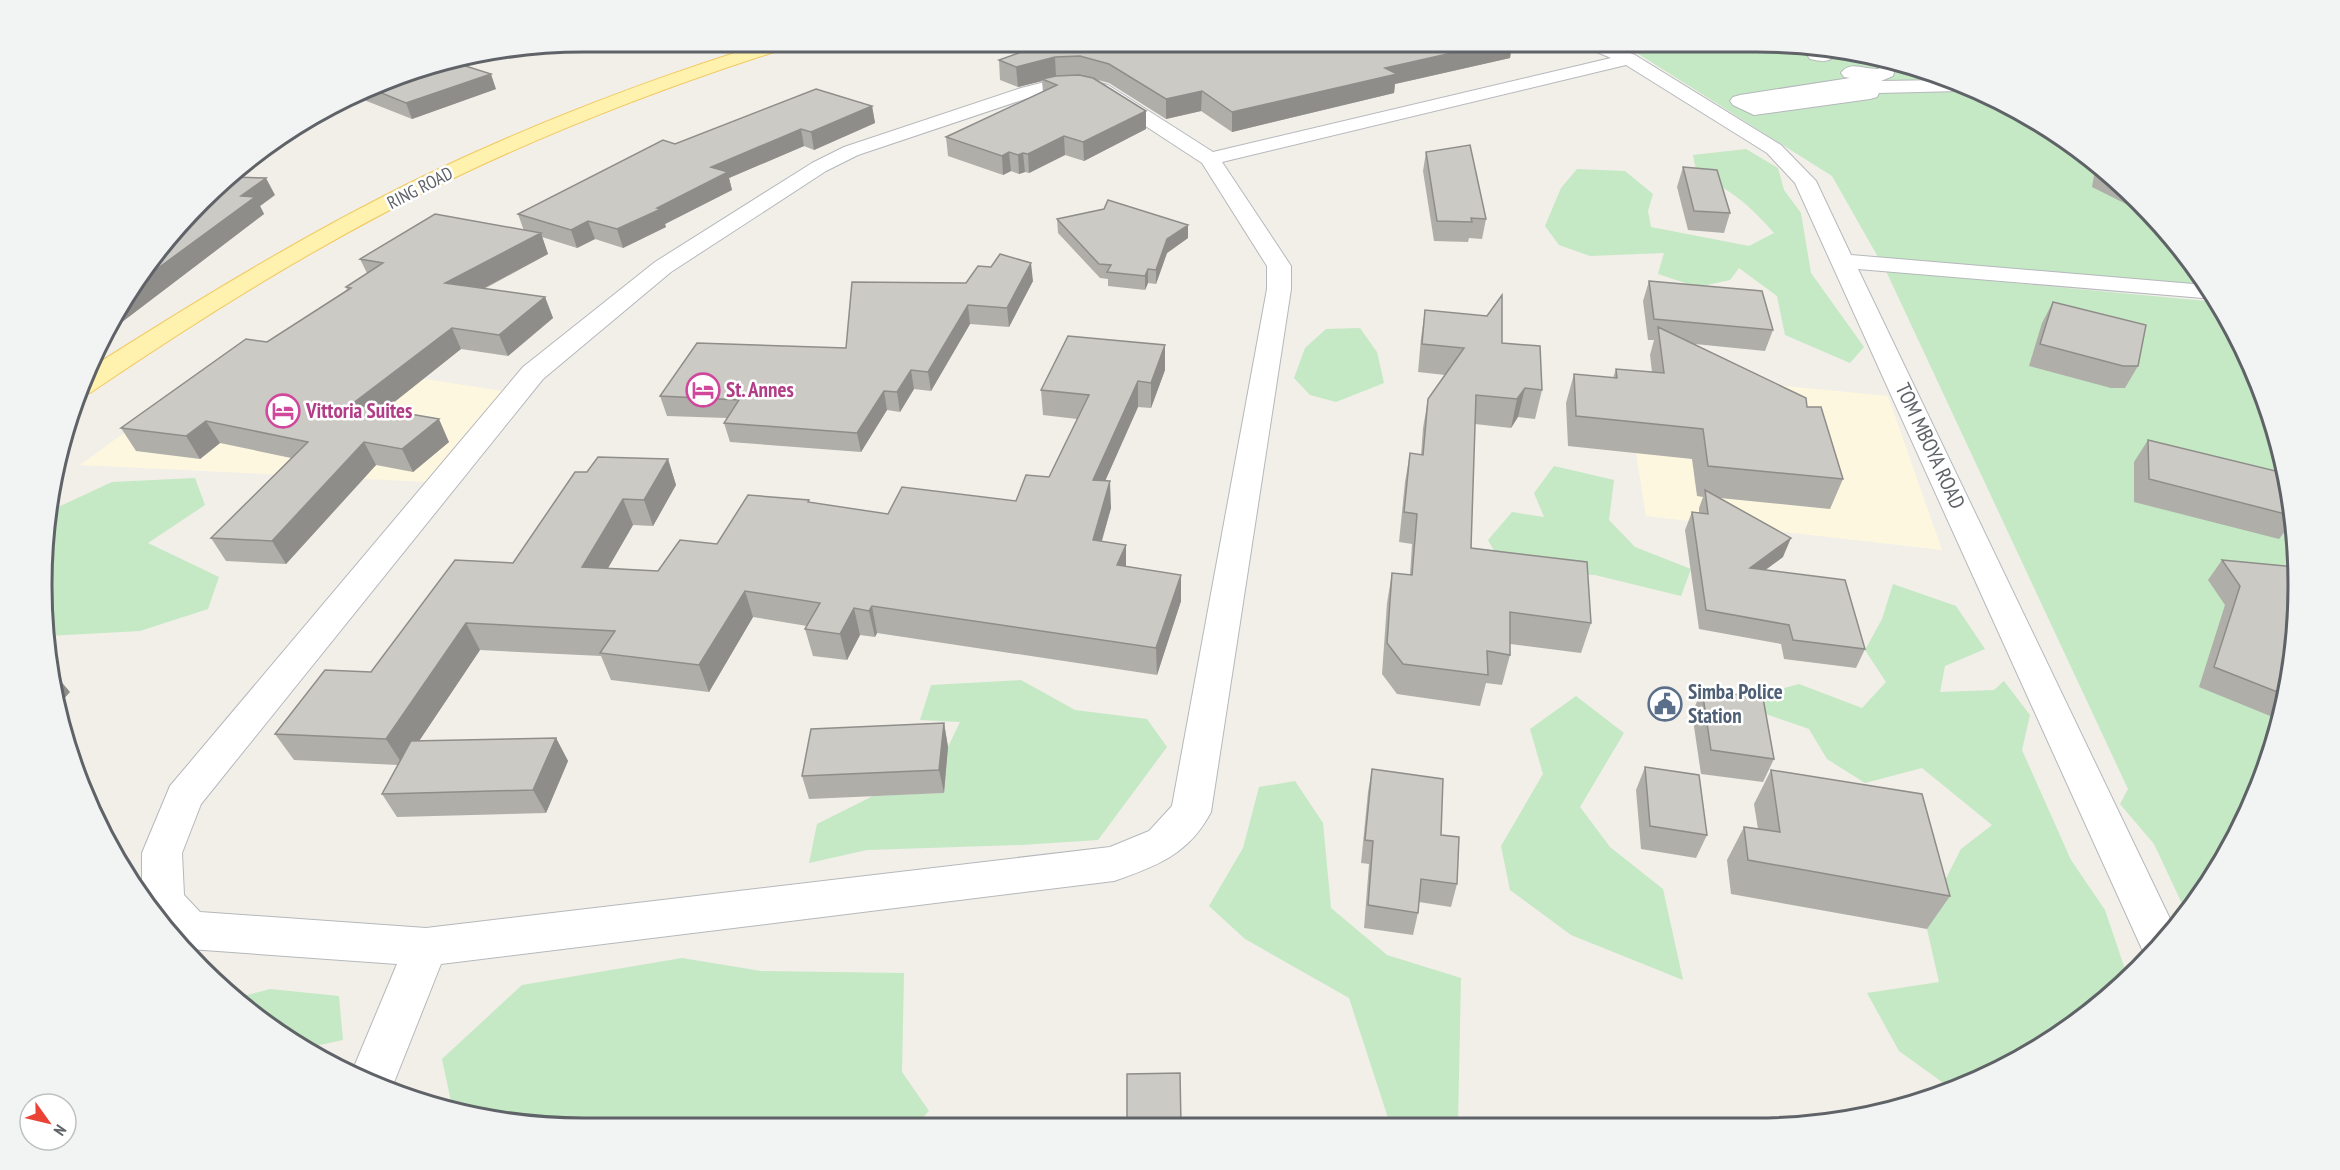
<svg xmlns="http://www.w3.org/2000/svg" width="2340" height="1170" font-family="'PT Sans Narrow',sans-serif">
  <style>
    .commercial { fill: #fef7e0 }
    .green { fill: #c5e8c5 }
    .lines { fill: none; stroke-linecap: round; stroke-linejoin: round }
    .minor-casing { stroke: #b5b8bc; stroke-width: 2 }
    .major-casing { stroke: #f2c960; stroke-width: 2 }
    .minor { fill: #fff; fill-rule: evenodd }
    .major { fill: #fff2af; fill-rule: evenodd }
    .wall { fill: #afaea9 }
    .shaded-wall { fill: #8f8d8a }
    .building { fill: #cccac5; stroke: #8f8d8a; stroke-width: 1.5 }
    .labels { text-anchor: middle; stroke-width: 5; stroke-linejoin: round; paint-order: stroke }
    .far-street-label { font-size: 18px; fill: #5f6368; stroke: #fff }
    .hotel-label { font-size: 21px; font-weight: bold; fill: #b23c85; stroke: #fff; text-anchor: start }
    .street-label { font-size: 21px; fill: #5f6368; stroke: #fff }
    .service-label { font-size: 21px; font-weight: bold; fill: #4e5e75; stroke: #fff; text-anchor: start }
    .rim { fill: none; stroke: #5f6368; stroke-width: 3 }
  </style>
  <rect width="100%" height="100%" fill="#f1efe8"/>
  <!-- commercial -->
  <path class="commercial" d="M238,350L509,392L427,482L80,465Z
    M1623,370L1888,396L1942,550L1646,516Z"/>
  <!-- green -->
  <path class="green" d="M1621,43H1790L1895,60L1995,98L2085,154L2163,227L2206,286L1878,257L1832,176Z
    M1746,149L1778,168L1784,190L1801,213L1811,273L1864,347L1850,363L1785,335L1777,296L1739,268L1730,280L1697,287L1658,274L1664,253L1590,256L1559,245L1545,226L1561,188L1577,169L1625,171L1653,194L1648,211L1651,227L1749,246L1774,233C1750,206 1731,188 1697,176L1693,155Z
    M1886,271L2217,302L2225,313L2269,410L2293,514L2297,620L2280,725L2242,825L2185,910L2154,844L2120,804L2128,789Z
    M1360,328L1377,352L1384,383L1336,402L1310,395L1294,378L1305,348L1326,329Z
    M1554,466L1614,480L1609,520L1635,547L1691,569L1681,596L1595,575L1532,572L1504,568L1488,540L1512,512L1544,517L1534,493Z
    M195,478L205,505L148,543L219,577L208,609L140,631L47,636L51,513L56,508L112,482Z
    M1893,584L1956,606L1985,649L1945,666L1940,692L1994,690L2004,681L2030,715L2022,750L2071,860L2105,910L2127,975L2057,1036L1965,1082H1942L1899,1051L1867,993L1939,982L1927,929L1942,886L1961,849L1992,825L1922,768L1865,783L1827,759L1809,729L1757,711L1770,692L1799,684L1862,708L1886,682L1865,650L1882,619Z
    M1021,680L1075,710L1147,719L1167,747L1098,840L1021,845L867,850L809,863L817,824L873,796L944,793L948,747L960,722L920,720L931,685Z
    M1576,696L1624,733L1580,807L1610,847L1663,889L1683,980L1571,935L1510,890L1501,846L1543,774L1530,729Z
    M1295,781L1323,823L1331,908L1387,955L1461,978L1458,1124H1390L1349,998L1245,939L1209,906L1243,848L1259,787Z
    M682,958L761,971L904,973L902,1072L929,1111L915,1126L550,1127L453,1111L442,1059L522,985Z
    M270,989L339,996L343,1040L310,1047L240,997Z"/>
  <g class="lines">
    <!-- minor casing -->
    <g class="minor-casing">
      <path id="minor" d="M737,42H759L770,50L767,54C757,56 744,51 737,42Z
        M1582,43H1606L1635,55L1781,145L1816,181L1851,255L2205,285L2215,299L1858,269L2174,927L2163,943L2146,958L1795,183L1767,153L1626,65L1222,162L1291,266V289L1211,812C1189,854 1157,866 1114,881L441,964L391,1090L351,1074L397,964L190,949L185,947L142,886V853L170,786L523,367L655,262L812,163L844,147L1021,88L1057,79L1080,78L1108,85L1213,152L1611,58L1585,47ZM1080,90L1095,93L1202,163L1267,266V289L1172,806L1149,831L1110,847L426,928L200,912L184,895L182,853L201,804L543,379L671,272L826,171L858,155L1034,96L1057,91Z
        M1814,47L1840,51C1830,63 1824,62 1810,59L1807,55Z
        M1845,52L1897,61L1893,76L1881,81L1946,80L1968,88L1960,91L1879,93L1877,97L1870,99L1754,115L1733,105L1730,101L1733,97L1740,95L1850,78L1844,77L1841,73C1850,60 1865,70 1879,69V65L1847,58Z"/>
    </g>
    <!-- major casing -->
    <g class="major-casing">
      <path id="major" d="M769,42H796L793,46C679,82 568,124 460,175C331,236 208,313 90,393L78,395L83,378L92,367C199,299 309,232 422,177C534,123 650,79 769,42Z"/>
    </g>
    <!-- minor -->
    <use href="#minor" class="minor"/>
    <!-- major -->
    <use href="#major" class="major"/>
  </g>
  <!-- wall -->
  <path class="wall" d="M1044,42L1512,43L1510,58L1395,84L1394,93L1232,132L1201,111L1166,119L1109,83L1098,80L1146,111V129L1084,161L1065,155L1029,173L1025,172L1019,174L1011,171L1003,175L948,156L946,137L1043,92L1042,81L1018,87L1000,80L999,60L1045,44Z
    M457,64L496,89L412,119L359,98L410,71Z
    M872,106L875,123L814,150L804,146L729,178L732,190L665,224L666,227L623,248L595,239L577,248L542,237L548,254L484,289L545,297L553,318L508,356L461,349L384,410L449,442L413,472L376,465L286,564L226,561L211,538L291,458L220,443L200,459L136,451L121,428L267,342L347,290L346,287L367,273L360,259L524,231L518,214L675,144Z
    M1426,152L1486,219L1482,239L1469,238L1468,242L1434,241L1423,171Z
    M2096,164L2146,211L2142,212L2092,187Z
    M1683,167L1730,213L1724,233L1688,230L1677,187Z
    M275,195L260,206L264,214L122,322H113L133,284Z
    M1057,219L1188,238L1167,253L1156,284L1148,283L1145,290L1108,286V279L1100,278L1058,233Z
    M1033,281L1009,327L970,324L931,391L914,389L900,412L887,410L861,452L730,442L724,423L727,418L667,416L660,396L846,348L966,283Z
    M1649,281L1773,330L1765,351L1695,344L1807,407L1843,479L1830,509L1720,498L1783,557L1765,570L1865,649L1856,668L1784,659L1781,644L1699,629L1685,530L1692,512H1699V508L1703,497L1697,496L1692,459L1568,446L1566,403L1574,374L1613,378L1616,369L1652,372L1650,355L1654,340H1648L1643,301Z
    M2053,302L2138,366L2125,388H2111L2029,366L2042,323Z
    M1425,310L1502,343L1542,390L1535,419L1518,417L1511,428L1475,424L1471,548L1591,623L1581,653L1510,644V655L1502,685L1486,683L1480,706L1397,694L1382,674L1387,603L1392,573L1410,575L1412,544L1399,542L1405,482L1410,453L1421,455L1423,428L1428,399L1445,375L1418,372L1421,338Z
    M1165,345V370L1151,408L1138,407L1105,481L1111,508L1102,541L1126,545V566L1181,575V601L1157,675L877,633L875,637L860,635L847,660L813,656L805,629L807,626L753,617L709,692L611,680L601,656L480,650L419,741L556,738L568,761L546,813L397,817L382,794L398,765L294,760L275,734L371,672L513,563L587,472L668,459L676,485L653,526L633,525L608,568L658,571L810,503L888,514L1016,501L1049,477L1077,419L1043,415L1041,390Z
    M2148,440L2293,514L2294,520L2279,539L2134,502V462Z
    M2222,560L2297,620L2280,720L2199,687L2225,605L2208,580Z
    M1702,690L1774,759L1763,782L1701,774L1692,713Z
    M944,723L948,747L944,793L809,799L802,776Z
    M1645,767L1707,835L1696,858L1641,849L1636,790Z
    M1372,769L1441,835L1457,884L1451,907L1419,902L1418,913L1413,935L1364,928L1369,864L1361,863L1368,792Z
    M1771,770L1950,896L1927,929L1731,894L1727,860L1744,827L1758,829L1754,804Z"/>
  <!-- shaded-wall -->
  <path class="shaded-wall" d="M1496,43H1512L1510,58L1395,84L1394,93L1232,132V112L1385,68Z
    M1055,57L1056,77L1042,79V81L1018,87L1016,67Z
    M491,74L496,89L412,119L406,103Z
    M1202,91L1201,111L1166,119V99Z
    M872,106L875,123L814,150L811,132Z
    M1146,111V129L1084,161L1083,142Z
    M801,129L804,146L729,178L732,190L665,224L666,227L623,248L617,229L657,208L711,167Z
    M1064,136L1065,155L1029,173L1028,154Z
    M1009,152L1011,171L1003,175L1002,156Z
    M1023,153L1025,172L1019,174L1018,155Z
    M266,178L275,195L260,206L264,214L122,322L117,314L131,288L241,196Z
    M588,221L595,239L577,248L571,230Z
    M1188,225V238L1167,253L1156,284V270L1167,239Z
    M541,233L548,254L454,304L445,283Z
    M1031,263L1033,281L1009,327L1007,308Z
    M1148,269V283L1145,290V276Z
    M545,297L553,318L508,356L499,335Z
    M968,305L970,324L931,391L928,372Z
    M452,328L461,349L363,427L352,404Z
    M1165,345V370L1151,408V383Z
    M911,370L914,389L900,412L897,392Z
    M1138,381V407L1094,506L1093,480Z
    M1525,388L1518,417L1511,428L1517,399Z
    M884,391L887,410L861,452L857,433Z
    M439,419L449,442L413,472L402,449Z
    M206,421L220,443L200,459L186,436Z
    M364,442L376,465L286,564L272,541Z
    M668,459L676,485L653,526L644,500Z
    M1110,481L1111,508L1094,567L1093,540Z
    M623,499L633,525L593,594L582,567Z
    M1791,538L1783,557L1742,587L1750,568Z
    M1126,545V571L1117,565Z
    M1181,575V601L1157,675L1156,648Z
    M745,591L753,617L709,692L699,665Z
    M872,606L877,633L875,637L869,611Z
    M854,608L860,635L847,660L840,634Z
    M466,623L480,650L403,765L386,739Z
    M53,672L70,692L61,702L52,673Z
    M944,723L948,747L944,793L939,770Z
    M556,738L568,761L546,813L533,790Z"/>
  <!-- building -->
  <path class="building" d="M1050,42L1496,43L1385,68L1397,74L1232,112L1202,91L1166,99L1109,64L1080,56L1055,57L1016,67L999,60Z
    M456,63L491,74L406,103L374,90L410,71Z
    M1079,75L1093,78L1146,111L1083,142L1064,136L1028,154L1023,153L1018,155L1009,152L1002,156L946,137L1057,85L1042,79L1056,76Z
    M816,89L872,106L811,132L801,129L711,167L728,172L657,208L661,209L617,229L588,221L571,230L518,214L663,140L675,144Z
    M1470,145L1486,219L1471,218L1472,222L1437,221L1426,152Z
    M1683,167L1717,170L1730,213L1694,211Z
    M233,177L266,178L241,196L255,197L131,288L133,284Z
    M1108,200L1188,225L1167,239L1156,270L1148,269L1145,276L1107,272L1111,265L1099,264L1057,219L1104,209Z
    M435,214L541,233L445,283L545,297L499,335L452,328L352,404L439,419L402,449L364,442L272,541L211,538L308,442L206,421L186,436L121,428L246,339L267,342L351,288L346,287L383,263L360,259Z
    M1000,254L1031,263L1007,308L968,305L928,372L911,370L897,392L884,391L857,433L724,423L739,400L660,396L697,343L846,348L852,282L966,283L978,266L991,267Z
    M1649,281L1762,291L1773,330L1654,319Z
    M1502,295V343L1540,346L1542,390L1525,388L1517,399L1476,395L1471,548L1587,562L1591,623L1510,612V655L1487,651L1488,675L1403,664L1387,643L1392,573L1412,575L1417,514L1404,512L1410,453L1423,455L1428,399L1464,348L1422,344L1425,310L1487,316Z
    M2053,302L2146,325L2138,366H2123L2040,344Z
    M1658,327L1806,398L1807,407H1821L1843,479L1708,466L1703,429L1576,416L1574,374L1617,378L1616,369L1664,373Z
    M1068,336L1165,345L1151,383L1138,381L1093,480L1110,481L1093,540L1126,545L1117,565L1181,575L1156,648L872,606L869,611L854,608L840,634L805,629L820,603L745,591L699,665L600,653L615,631L466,623L386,739L275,734L325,670L371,672L455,560L513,563L575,472H587L598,457L668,459L644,500L623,499L582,567L658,571L680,540L717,544L748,495L809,500L808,502L888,514L902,487L1016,501L1026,475L1049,477L1089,395L1041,390Z
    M2148,440L2284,473L2293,516L2149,479Z
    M1705,490L1791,538L1750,568L1845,580L1865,649L1793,640L1789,625L1706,610L1692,512L1708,514Z
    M2222,560L2295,567L2297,620L2285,695L2214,667L2240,586Z
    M1702,690L1763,698L1774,759L1711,750Z
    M944,723L939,770L802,776L811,729Z
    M556,738L533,790L382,794L411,741Z
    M1645,767L1699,775L1707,835L1650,826Z
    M1372,769L1443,779L1441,835L1459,837L1457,884L1421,879L1418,913L1368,905L1373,841L1365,840Z
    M1771,770L1922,794L1950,896L1748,860L1744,827L1780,832Z
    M1180,1073L1181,1125H1127V1074Z"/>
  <!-- icons -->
  <defs>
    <g id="hotel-ring" transform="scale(1.725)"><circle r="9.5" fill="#fff" stroke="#d1479c" stroke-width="1.5"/><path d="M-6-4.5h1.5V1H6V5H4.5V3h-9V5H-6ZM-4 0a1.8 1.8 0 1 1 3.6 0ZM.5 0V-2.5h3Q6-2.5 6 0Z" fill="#d1479c"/></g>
    <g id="civic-ring" transform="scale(1.725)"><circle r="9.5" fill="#fff" stroke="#5c6f8a" stroke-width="1.5"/><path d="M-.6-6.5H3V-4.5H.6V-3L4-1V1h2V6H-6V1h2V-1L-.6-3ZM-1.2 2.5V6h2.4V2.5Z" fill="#5c6f8a"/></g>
  </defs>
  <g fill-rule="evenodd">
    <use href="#hotel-ring" x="703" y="390"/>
    <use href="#hotel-ring" x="283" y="411"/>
    <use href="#civic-ring" x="1665" y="704"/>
  </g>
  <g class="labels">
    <!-- far-street labels -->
    <g class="far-street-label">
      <text transform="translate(420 188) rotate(-27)" y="6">RING ROAD</text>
    </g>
    <!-- hotel labels -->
    <g class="hotel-label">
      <text x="726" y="397">St. Annes</text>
      <text x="306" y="418">Vittoria Suites</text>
    </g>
    <!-- street labels -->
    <g class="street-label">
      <text transform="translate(1930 446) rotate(65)" y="7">TOM MBOYA ROAD</text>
    </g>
    <!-- service labels -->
    <g class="service-label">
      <text x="1688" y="699">Simba Police<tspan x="1688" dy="24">Station</tspan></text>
    </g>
  </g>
  <!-- crop -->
  <path d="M0 0H2340V1170H0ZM584 52H1756A532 532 0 0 1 2288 584V586A532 532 0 0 1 1756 1118H584A532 532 0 0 1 52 586V584A532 532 0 0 1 584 52Z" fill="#f2f3f3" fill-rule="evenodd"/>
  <path class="rim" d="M584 52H1756A532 532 0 0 1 2288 584V586A532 532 0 0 1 1756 1118H584A532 532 0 0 1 52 586V584A532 532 0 0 1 584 52Z"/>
  <!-- north arrow -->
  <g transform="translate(48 1122) rotate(124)"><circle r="28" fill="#ffffff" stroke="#bfc1c3" stroke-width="1.5"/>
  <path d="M0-4.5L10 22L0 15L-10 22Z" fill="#ea4335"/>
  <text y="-9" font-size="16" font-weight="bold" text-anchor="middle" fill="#5f6368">N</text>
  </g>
</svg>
